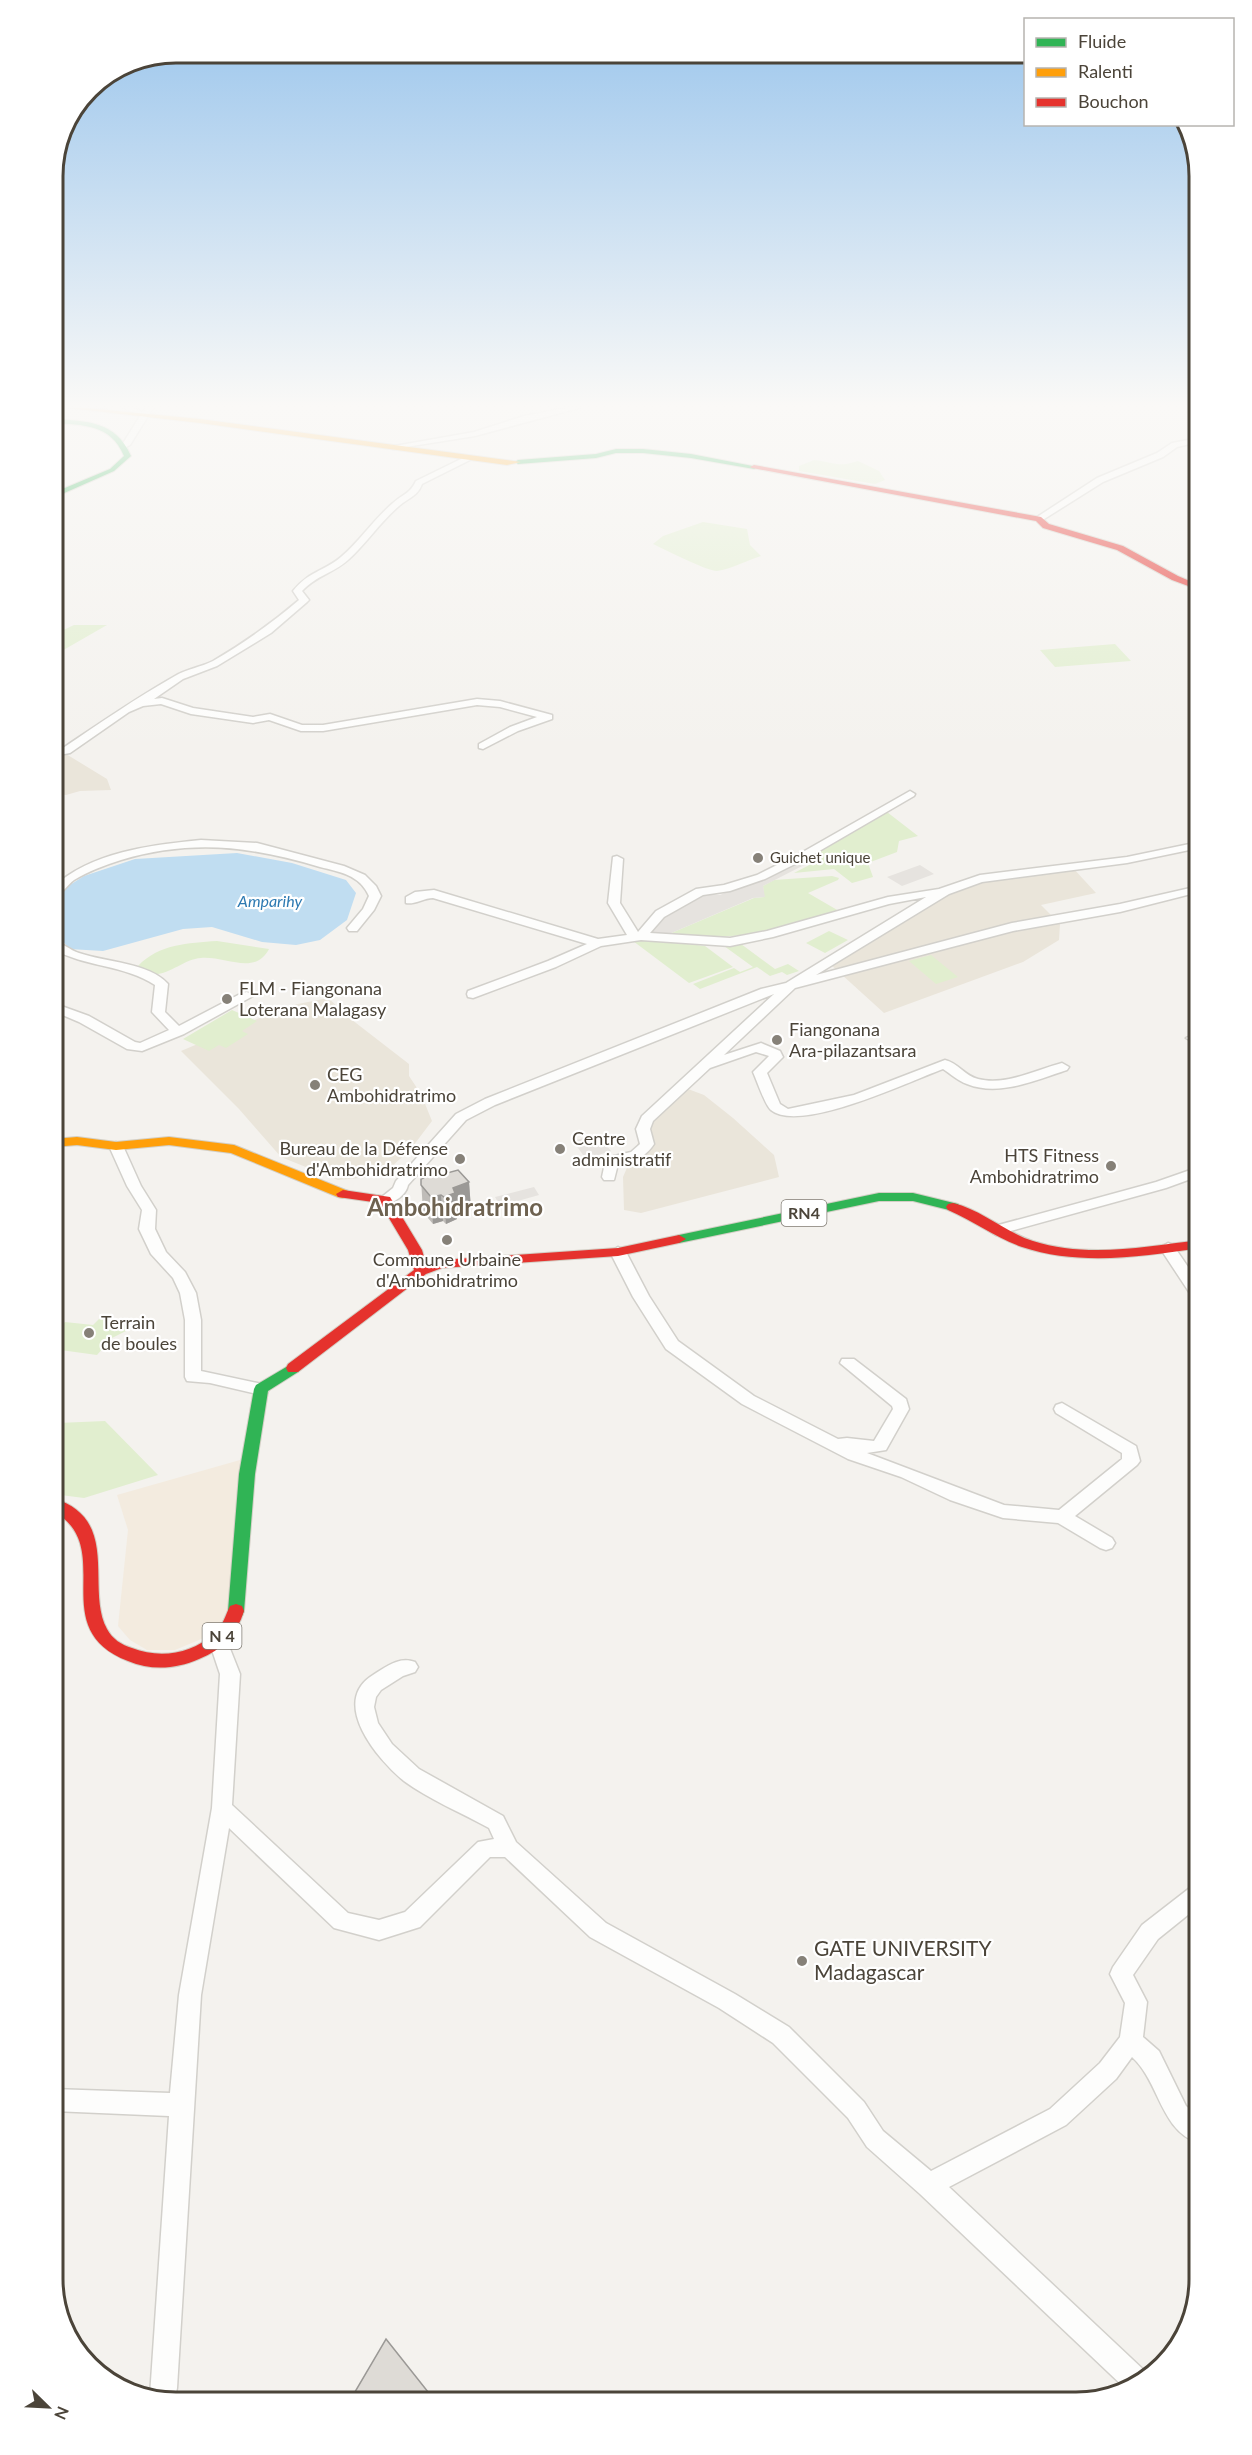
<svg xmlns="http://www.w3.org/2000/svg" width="1252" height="2455" font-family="Lato,sans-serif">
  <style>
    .commercial { fill: #f3ebdf }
    .education { fill: #eae5da }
    .green { fill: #e1eecf }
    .parking { fill: #e6e3df }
    .water { fill: #c0ddf1 }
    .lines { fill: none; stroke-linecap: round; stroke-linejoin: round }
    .street-casing { stroke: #d2d0cb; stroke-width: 3 }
    .fast-casing { stroke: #d3cfc5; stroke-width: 2 }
    .slow-casing { stroke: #d3cfc5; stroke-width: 2 }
    .jam-casing { stroke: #d3cfc5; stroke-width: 2 }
    .street { fill: #fdfdfc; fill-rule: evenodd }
    .fast { fill: #30b455; fill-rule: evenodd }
    .slow { fill: #ff9f0a; fill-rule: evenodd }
    .jam { fill: #e5322d; fill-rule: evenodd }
    .wall { fill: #bfbcb8 }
    .shaded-wall { fill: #9b9996 }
    .building { fill: #dedbd6; stroke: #9b9996; stroke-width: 1.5 }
    .poi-dot { fill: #868178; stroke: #fff; stroke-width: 2 }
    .labels { text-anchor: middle; stroke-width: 4.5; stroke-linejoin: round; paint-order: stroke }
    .far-poi-label { font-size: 15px; fill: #4b4439; stroke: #fff; text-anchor: start }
    .far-water-label { font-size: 16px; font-style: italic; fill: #2e7ab2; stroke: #fff }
    .shield { fill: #fff; stroke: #817c74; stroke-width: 1.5 }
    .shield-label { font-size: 16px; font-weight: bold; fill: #4b4439 }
    .poi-label { font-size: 18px; fill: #4b4439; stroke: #fff; text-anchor: start }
    .near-poi-label { font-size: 21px; fill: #4b4439; stroke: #fff; text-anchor: start }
    .district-label { font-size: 24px; font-weight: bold; fill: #6e6250; stroke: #fff }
    .rim { fill: none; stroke: #4b4439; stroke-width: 3 }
  </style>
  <rect width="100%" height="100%" fill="#f4f2ee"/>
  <!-- commercial -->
  <path class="commercial" d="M240,1460L229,1614L218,1632L175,1650H147L130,1640L118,1626L128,1530L117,1495Z"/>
  <!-- education -->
  <path class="education" d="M66,754L107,779L111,790L80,791L66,795L53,793V755Z
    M1073,868L1096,893L1041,905L1060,924L1059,940L1023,962L884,1013L830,964L942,897L983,881Z
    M328,998L356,1023L409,1064V1076L421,1094L432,1121L410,1150L381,1176L338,1180L281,1157L239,1109L181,1051L288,1006Z
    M688,1089L704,1095L733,1118L774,1155L779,1177L641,1213L624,1210L623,1177L643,1131Z"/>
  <!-- green -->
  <path class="green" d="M814,460C834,462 837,468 858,461L879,471L885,480L875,484L799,471V466Z
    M703,522L747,529L750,545L761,556C748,560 731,569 717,571C707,571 666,550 653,544L663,536Z
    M74,625H107L53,656V635Z
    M1115,644L1131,661L1055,667L1040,650Z
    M887,812L918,836L899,841L897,852L868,863L873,877L852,883L834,869L794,873L817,861L805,855Z
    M832,876L839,878L838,880L808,893L839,911C778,929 733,944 669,934L754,898L764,897L763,886L774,880Z
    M829,931L848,940L825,953L806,943Z
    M647,939L705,946L733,967L689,983L633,941Z
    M217,941L269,949C255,976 226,956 201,958C179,959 159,988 138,966C159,944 188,943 217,941Z
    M737,941L775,969L788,964L799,971L787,975L782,972L770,976L757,967L700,989L693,984L734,968L740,972L753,967L724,946Z
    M931,955L958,977L936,984L909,961Z
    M232,1010L257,1021L242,1031L248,1034L226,1048L219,1045L209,1051L183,1039Z
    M102,1316L132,1328L112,1338L97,1355L53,1349V1337L65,1322L93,1325Z
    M53,1395L64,1398L58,1423L105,1421L158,1475L84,1498L53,1494Z"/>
  <!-- parking -->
  <path class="parking" d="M802,858L808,863L763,886L765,897L753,898L669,934L648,932L665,916L707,894L720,895Z
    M920,865L934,874L902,886L887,877Z
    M598,1134L611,1151L586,1159L573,1141Z
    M534,1187L539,1195L500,1206L495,1197Z"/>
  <!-- water -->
  <path class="water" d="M237,853L292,863L346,880L356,893L347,920L320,940L296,945L262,942L212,927L183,929L103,951L69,949L55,931L53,913L65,888L84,876L135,859Z"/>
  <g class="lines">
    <!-- street casing -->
    <g class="street-casing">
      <path id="street" d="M124,408H132L143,412L146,408H153L130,445L126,447L122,445L140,416Z
        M567,408H579L475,436L393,449L389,447L474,432L524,416Z
        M1199,438V442L1177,447L1163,457L1103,482L1041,521L1034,519L1097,478L1157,453L1172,443Z
        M467,456L474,458L422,484C418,496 408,498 399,506C380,522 366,544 348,560C332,574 317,575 302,591L309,600L307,602L271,633L217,666L183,679L154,699L162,698L193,708L253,717L270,714L302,725H323L477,699L500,701L552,715V719L518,731L483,749L479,748V744L510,727L537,717L500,707L477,705L323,731H301L269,720L253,723L191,714L161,704L143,706L129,712L70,753L53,756V750L63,748C100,723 136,698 175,676C187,669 201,667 213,661C244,643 272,623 299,600L293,591C309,571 323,572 341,557C360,541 374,519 393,503C403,494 410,494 416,481Z
        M910,791L915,794L914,796L809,857L765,879L730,891L703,895L664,917L650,933L730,938L767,931L888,897L939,889L980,875L1127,857L1199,842V848L1127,863L982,882L949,894L816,975L1012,923L1120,904L1199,886V892L1120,912L1013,931L795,988L724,1055L761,1043L780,1051L783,1057L767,1073L780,1104L788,1109L854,1095L945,1060C958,1063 965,1076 978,1079C1006,1086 1035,1070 1062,1063L1069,1067L1067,1070C1036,1080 999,1097 967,1084C958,1081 951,1074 943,1069C910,1081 800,1134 771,1110C765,1105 757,1081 753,1072L769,1056L756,1052L710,1068L653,1121L650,1129L654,1144C645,1158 634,1161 618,1164L614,1180H604L602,1177L606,1158L631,1152L640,1144L636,1129L642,1116L774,994L495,1105L466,1120L408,1185C406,1196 391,1206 380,1203L378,1200L393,1188L396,1181L456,1114L485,1099L761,989L786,983L926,897L889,904L773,937L730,946L641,940L601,946L556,967L473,998L468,997L467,994L468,991L548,961L587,944L433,898C424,898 414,905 406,903V897L415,892L434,890L598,939L627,935L608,903L613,857L617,856L623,859L620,903L638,932L656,911L696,889L724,885L757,875L801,853Z
        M201,840L257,843L344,866L365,875L376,886L381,896L374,910L357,931H349L347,928L363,909L369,896C360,875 340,872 320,867C250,846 192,839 121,860C105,865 89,871 74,880C67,885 62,895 53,896V887C92,852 150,845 201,840Z
        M53,940C62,943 70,950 79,953C105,962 150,963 168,984L165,1012L179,1026L242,993L247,992L253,996L184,1034L142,1051L127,1049L79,1022L53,1011V1003L89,1016L135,1042L140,1043L169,1030L152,1012L155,985C125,965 85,967 53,949Z
        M1199,1032V1040L1193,1042L1186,1038Z
        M116,1142L123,1146L141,1186L156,1210L155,1229L166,1252L185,1272L196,1293L201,1320V1371L267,1385L269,1389L267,1393L261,1395L210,1383L187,1381L185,1377V1320L180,1293L173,1278L151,1254L139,1229L142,1210L127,1186L109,1146Z
        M1199,1167V1176L1166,1188L996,1235L988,1230L991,1227L1156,1182Z
        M1168,1243L1173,1245L1199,1283V1299L1193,1298L1160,1248Z
        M618,1247L626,1252L649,1296L678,1341L754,1396L838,1439L847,1438L874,1441L893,1409L892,1406L840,1363L842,1359H854L906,1399L909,1409L886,1450L867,1453L1004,1505L1059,1510L1122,1459V1453L1056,1413L1054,1409L1056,1405L1062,1403L1136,1446L1140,1461L1137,1465L1075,1516L1112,1538L1115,1543L1112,1548L1106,1550L1100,1548L1058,1523L1003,1518L950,1500L901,1477L848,1459L742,1404L666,1349L633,1297L610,1252Z
        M218,1634L225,1636L240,1674L232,1805L348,1913L379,1920L405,1912L478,1842L494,1839L489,1828C462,1813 428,1799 404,1781C378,1760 329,1702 373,1675C386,1667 399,1656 415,1662L418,1667L415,1672L403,1676L381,1690L376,1697L374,1707L378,1723L392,1744L419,1769L503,1816L516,1842L606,1923L735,1994L789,2027L864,2102L883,2131L931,2171L1050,2109L1100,2063L1120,2037L1125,2003L1110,1974L1113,1967L1142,1925L1191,1887L1199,1885V1906L1158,1939L1133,1975L1147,2002L1143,2037L1159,2051L1186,2106L1199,2117V2143C1160,2131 1160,2082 1132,2057L1116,2079L1066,2125L949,2187L1147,2373L1127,2390L920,2194L867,2147L848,2118L773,2043L719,2008L590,1937L505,1857H490L420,1927L379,1940L334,1928L229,1828L201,1995L177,2388L174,2402L150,2396L169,2116L53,2111V2089L170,2093L179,1995L212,1808L220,1674L209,1641L211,1636Z"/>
    </g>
    <!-- fast casing -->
    <g class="fast-casing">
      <path id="fast" d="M53,419C87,421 116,421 131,456L114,471L53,498V493L110,469L124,456C111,424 83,425 53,423Z
        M616,449H643L691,454L758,467L754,469L691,458L643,453H616L596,458L518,464L515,462L518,460L596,454Z
        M879,1193H913L958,1204L960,1207L953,1211L913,1201H879L679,1243L672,1239L679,1235Z
        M293,1363L298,1364L300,1368L298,1372L268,1391L255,1474L244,1611L242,1616L236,1618L230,1616L228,1611L239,1474L254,1389L256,1385Z"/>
    </g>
    <!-- slow casing -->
    <g class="slow-casing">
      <path id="slow" d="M69,408H87L200,419L521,462L507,465L200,423Z
        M77,1137L116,1142L169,1137L234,1145L348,1191L350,1194L343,1198L338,1197L231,1153L169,1145L116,1150L77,1145L53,1147V1139Z"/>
    </g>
    <!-- jam casing -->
    <g class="jam-casing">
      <path id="jam" d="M754,465L1041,517L1049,524L1123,546L1178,576L1199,585V590L1172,580L1117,550L1043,528L1036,521L752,468L750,467Z
        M343,1190L390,1197L422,1250L426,1264L441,1260L618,1248L679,1235L686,1239L679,1243L618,1256L442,1268L426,1274L298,1372H288L286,1368L288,1364L414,1270L408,1250L380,1203L338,1197L336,1194Z
        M953,1203C982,1210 1005,1232 1033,1241C1086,1258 1145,1247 1199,1240V1248C1141,1257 1079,1266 1022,1247C996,1238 974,1221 948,1210L946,1207L948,1204Z
        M53,1498C122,1519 85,1588 107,1629C112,1639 122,1645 132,1648C160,1659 191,1654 214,1634C223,1626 225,1616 230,1606L236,1604L242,1606L244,1611C237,1634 222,1650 199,1659C176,1669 152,1671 128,1661C43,1628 119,1548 53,1511Z"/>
    </g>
    <!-- street -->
    <use href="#street" class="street"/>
    <!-- fast -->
    <use href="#fast" class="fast"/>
    <!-- slow -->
    <use href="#slow" class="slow"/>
    <!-- jam -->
    <use href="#jam" class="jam"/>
  </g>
  <!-- wall -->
  <path class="wall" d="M421,1179L469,1182L471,1209L456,1214L457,1219L446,1224L443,1221L433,1224L423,1212Z"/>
  <!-- shaded-wall -->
  <path class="shaded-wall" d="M469,1182L471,1209L456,1214L457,1219L446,1224L444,1197L453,1188Z
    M441,1195L443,1221L433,1224L431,1197Z"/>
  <!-- building -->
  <path class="building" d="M458,1170L469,1182L453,1188L455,1193L444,1197L441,1195L431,1197L421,1185V1179L435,1173L440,1175Z
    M386,2339L436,2402H349Z"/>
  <!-- sky -->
  <linearGradient id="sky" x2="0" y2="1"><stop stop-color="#98c4ec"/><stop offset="0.54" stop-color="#faf9f7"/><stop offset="1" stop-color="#faf9f7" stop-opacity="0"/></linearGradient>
  <rect width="1252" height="751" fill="url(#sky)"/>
  <!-- markers -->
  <g class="poi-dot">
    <circle cx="758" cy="858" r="6"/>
    <circle cx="227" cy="999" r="6"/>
    <circle cx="777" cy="1040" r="6"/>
    <circle cx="315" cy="1085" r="6"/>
    <circle cx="560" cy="1149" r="6"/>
    <circle cx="460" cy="1159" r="6"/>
    <circle cx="1111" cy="1166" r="6"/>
    <circle cx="447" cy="1240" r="6"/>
    <circle cx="89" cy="1333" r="6"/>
    <circle cx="802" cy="1961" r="6"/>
  </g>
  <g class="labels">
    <!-- far-poi labels -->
    <g class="far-poi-label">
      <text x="770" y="863">Guichet unique</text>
    </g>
    <!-- far-water labels -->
    <g class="far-water-label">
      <text x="270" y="907">Amparihy</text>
    </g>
    <!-- shield labels -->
    <g class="shield">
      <rect x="781.5" y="1200" width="45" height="26" rx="4.5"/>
      <rect x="202.5" y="1623" width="39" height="26" rx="4.5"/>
    </g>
    <g class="shield-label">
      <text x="804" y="1219">RN4</text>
      <text x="222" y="1642">N 4</text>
    </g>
    <!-- poi labels -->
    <g class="poi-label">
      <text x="239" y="995">FLM - Fiangonana<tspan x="239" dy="21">Loterana Malagasy</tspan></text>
      <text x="789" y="1036">Fiangonana<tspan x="789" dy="21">Ara-pilazantsara</tspan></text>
      <text x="327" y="1081">CEG<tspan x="327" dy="21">Ambohidratrimo</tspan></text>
      <text x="572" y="1145">Centre<tspan x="572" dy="21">administratif</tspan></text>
      <text x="448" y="1155" text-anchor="end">Bureau de la Défense<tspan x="448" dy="21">d'Ambohidratrimo</tspan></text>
      <text x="1099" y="1162" text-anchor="end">HTS Fitness<tspan x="1099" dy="21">Ambohidratrimo</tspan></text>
      <text x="447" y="1266" text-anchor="middle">Commune Urbaine<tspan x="447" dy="21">d'Ambohidratrimo</tspan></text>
      <text x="101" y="1329">Terrain<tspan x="101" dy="21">de boules</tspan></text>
    </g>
    <!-- near-poi labels -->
    <g class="near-poi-label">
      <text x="814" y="1956">GATE UNIVERSITY<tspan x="814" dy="24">Madagascar</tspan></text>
    </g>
    <!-- district labels -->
    <g class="district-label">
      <text x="455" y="1216">Ambohidratrimo</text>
    </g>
  </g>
  <!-- crop -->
  <path d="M0 0H1252V2455H0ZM176 63H1076A113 113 0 0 1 1189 176V2279A113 113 0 0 1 1076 2392H176A113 113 0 0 1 63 2279V176A113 113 0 0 1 176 63Z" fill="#fff" fill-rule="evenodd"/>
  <path class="rim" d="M176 63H1076A113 113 0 0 1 1189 176V2279A113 113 0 0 1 1076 2392H176A113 113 0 0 1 63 2279V176A113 113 0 0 1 176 63Z"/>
  <!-- legend -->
  <rect x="1024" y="18" width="210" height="108" fill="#ffffff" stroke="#b7b4b0" stroke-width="1.5"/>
  <rect x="1036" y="38" width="30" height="9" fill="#30b455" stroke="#b7b4b0" stroke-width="1.5"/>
  <text x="1078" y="48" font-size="18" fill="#4b4439">Fluide</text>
  <rect x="1036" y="68" width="30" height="9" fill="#ff9f0a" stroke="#b7b4b0" stroke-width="1.5"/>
  <text x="1078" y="78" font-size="18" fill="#4b4439">Ralenti</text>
  <rect x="1036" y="98" width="30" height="9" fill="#e5322d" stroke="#b7b4b0" stroke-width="1.5"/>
  <text x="1078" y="108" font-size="18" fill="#4b4439">Bouchon</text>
  <!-- north arrow -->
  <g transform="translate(48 2407) rotate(114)" stroke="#ffffff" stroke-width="4.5" paint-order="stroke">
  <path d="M0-4.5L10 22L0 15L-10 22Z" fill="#4b4439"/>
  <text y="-9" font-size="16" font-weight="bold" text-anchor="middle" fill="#4b4439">N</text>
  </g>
</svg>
